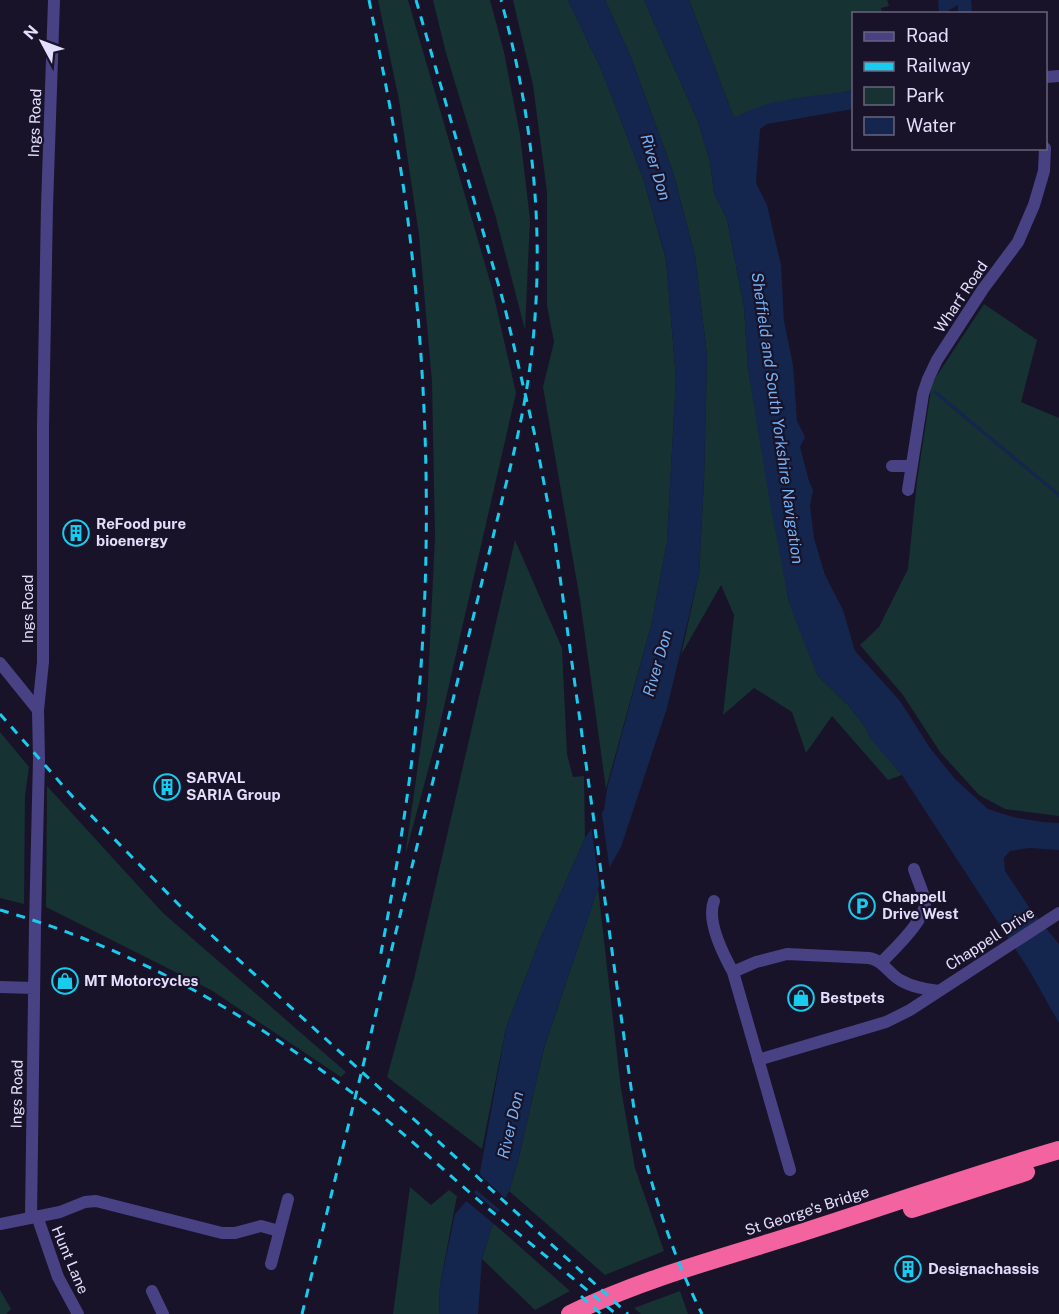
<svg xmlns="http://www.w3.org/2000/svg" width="1059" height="1314" font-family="'Public Sans',sans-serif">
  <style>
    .green { fill: #163233 }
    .water { fill: #14264d }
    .pier { fill: #181329 }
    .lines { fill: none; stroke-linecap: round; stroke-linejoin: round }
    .stream { stroke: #14264d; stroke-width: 3 }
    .street { stroke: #484284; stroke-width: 12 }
    .highway { stroke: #f3639f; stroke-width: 18 }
    .rail { stroke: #19cced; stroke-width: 3; stroke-dasharray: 9 8; stroke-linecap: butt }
    .labels { text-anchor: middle; stroke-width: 4.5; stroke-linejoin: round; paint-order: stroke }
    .street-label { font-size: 15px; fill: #e3defc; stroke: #181329 }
    .poi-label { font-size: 15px; font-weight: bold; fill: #e3defc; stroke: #181329; text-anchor: start }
    .water-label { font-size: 16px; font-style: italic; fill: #74b2f4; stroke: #181329 }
  </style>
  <rect width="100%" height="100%" fill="#181329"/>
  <!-- green -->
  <path class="green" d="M378,0H408L492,288L516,393L438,733L405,856L427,702L435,537L432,382L419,235L399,100Z
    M433,0H490L504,52L520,135L530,219L525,330L496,218L446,53Z
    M513,0H568L602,71L643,178L666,259L676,378L667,542L651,626L606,789L580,600L543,387L554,342L547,306V192L533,85Z
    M605,0H644L698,121L710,162L714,193L727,219L744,307L748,369L789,602L818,676L848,705L866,728L871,738L902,775L888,780L832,716L806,753L792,712L754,688L723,715L734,615L721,585L681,655L699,574L704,479L707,355L695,256L673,172L630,55Z
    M689,0H887L889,6L881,8L882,13L854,14L853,88L849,91L734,118Z
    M984,304L1037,340L1021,402L1059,418V816L1005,809L979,795L940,752L903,695L860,645L879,627L908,569L917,481L932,383Z
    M515,540L562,648L567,754L573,777L584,776L585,838L541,937L506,1028L482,1149L387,1077L414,979Z
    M0,732L29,767L25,796L24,904L0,898Z
    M47,786L163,913L346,1072L341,1077L211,990L46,907Z
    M598,888L621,1089L635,1168L664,1251L605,1275L509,1191L518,1161L544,1048Z
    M410,1187L431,1205L449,1190L457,1196L440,1285L439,1314H393Z
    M493,1223L570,1291L535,1310L482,1259Z
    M0,1290L11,1309L6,1314H0Z
    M680,1291L688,1314H641L634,1308Z"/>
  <!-- water -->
  <path class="water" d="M568,0H605L630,55L673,172L695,256L707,355L704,479L699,574L667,708L621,847L598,888L544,1048L518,1161L509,1191L493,1223L482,1259L478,1314H439L440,1285L455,1214L477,1189L506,1028L541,937L585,838L604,810L607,789L651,626L667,542L676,378L666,258L643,178L602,71Z
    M644,0H689L734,118C767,98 812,97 849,91L853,88V109L767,124L760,129L756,183L767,205L781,265L784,321L793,365L797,421L805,437L800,447L809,481L813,490L810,506L814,538L825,575L843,610L855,651L900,701L930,748L955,779L988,809L1013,817L1042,822L1059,823V850L1029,848L1010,851L1004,858L1005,871L1031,910L1059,944V1023L1029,970L902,775L870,738L866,728L848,705L818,676L804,642L789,602L770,503L748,369L744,307L727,219L714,193L710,162L698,121Z
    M938,0H971L972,13H958V5L949,10L948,13H939Z"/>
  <!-- pier -->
  <path class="pier" d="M601,807L610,872L600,891L591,824Z
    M477,1172L507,1200L501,1211L474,1188Z
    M472,1191L500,1214L495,1225L464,1199Z"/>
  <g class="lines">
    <!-- stream -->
    <path class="stream" d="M935,392L1059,495"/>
    <!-- street -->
    <path class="street" d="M1046,77L1059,76
      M892,466H911
      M908,490L923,394L928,379L937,360L983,289L1018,242L1034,205L1044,171L1045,148
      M0,663L38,710
      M714,901C706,921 723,954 733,972L790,1170
      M881,963C893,950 927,919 925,901C923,891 917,879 914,869
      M733,972L756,962L787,954L869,958C883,960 889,974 900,980C912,987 925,989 938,991
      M0,987L34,988
      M758,1060L886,1022L910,1010L1059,913
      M37,1216L58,1277L78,1314
      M31,1218L35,925L39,759L38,710L43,662V426L47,206L54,0
      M0,1224L60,1212L85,1202L96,1201L222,1233H235L261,1226L279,1231
      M271,1264L288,1199
      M152,1291L163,1314"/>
    <!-- highway -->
    <path class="highway" d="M912,1209L1026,1172
      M570,1314C641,1279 718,1259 794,1235C882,1207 970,1176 1059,1150"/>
    <!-- rail -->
    <path class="rail" d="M369,0C384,76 400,152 409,229C428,386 432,546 418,704C410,789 396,874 380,958
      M416,0L504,304L535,436L555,541L634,1109C649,1181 669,1248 702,1314
      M0,714L72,796L185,911L628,1314
      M0,910C130,947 252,1016 359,1098C405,1133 446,1173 490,1210C532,1245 574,1279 616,1314
      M581,1296L601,1314
      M302,1314L505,488C516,445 526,402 531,358C546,237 533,117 501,0"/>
  </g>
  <!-- icons -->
  <defs>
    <g id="building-ring" transform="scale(1.35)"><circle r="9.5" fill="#181329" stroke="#19cced" stroke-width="1.5"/><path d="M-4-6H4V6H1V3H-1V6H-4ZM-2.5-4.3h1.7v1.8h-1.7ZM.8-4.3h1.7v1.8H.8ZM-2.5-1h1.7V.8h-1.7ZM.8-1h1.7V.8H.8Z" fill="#19cced"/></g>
    <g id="parking-ring" transform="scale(1.35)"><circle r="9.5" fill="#181329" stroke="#19cced" stroke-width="1.5"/><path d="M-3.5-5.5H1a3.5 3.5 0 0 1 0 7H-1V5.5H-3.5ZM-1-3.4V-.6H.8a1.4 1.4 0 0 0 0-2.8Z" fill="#19cced"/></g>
    <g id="shop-ring" transform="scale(1.35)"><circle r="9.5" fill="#181329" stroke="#19cced" stroke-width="1.5"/><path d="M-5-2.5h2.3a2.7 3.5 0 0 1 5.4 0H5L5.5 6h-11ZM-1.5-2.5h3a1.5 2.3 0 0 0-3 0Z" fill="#19cced"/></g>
  </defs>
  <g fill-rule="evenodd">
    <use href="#building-ring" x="76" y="533"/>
    <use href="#building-ring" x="167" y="787"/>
    <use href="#parking-ring" x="862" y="906"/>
    <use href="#shop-ring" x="65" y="981"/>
    <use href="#shop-ring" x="801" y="998"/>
    <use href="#building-ring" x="908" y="1269"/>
  </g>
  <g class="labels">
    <!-- street labels -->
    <g class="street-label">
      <text transform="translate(35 123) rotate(-88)" y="5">Ings Road</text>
      <text transform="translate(961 297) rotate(-56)" y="5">Wharf Road</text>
      <text transform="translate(28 609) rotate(-90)" y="5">Ings Road</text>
      <text transform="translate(990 939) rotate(-33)" y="5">Chappell Drive</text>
      <text transform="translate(17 1094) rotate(-89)" y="5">Ings Road</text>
      <text transform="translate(807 1211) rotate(-18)" y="5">St George's Bridge</text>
      <text transform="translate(70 1260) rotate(67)" y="5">Hunt Lane</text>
    </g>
    <!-- poi labels -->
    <g class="poi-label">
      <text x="96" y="529">ReFood pure<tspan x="96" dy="17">bioenergy</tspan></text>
      <text x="186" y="783">SARVAL<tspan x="186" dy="17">SARIA Group</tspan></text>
      <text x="882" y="902">Chappell<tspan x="882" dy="17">Drive West</tspan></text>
      <text x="84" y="986">MT Motorcycles</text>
      <text x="820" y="1003">Bestpets</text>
      <text x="928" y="1274">Designachassis</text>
    </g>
    <!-- water labels -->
    <g class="water-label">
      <text transform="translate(656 167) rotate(73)" y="6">River Don</text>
      <text transform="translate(778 418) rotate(82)" y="6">Sheffield and South Yorkshire Navigation</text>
      <text transform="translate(657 663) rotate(-74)" y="6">River Don</text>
      <text transform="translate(510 1125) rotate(-77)" y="6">River Don</text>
    </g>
  </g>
  <!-- legend -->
  <rect x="852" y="12" width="195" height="138" fill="#181329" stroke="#69647d" stroke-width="1.5"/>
  <rect x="864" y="32" width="30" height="9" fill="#484284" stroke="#69647d" stroke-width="1.5"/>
  <text x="906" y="42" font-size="18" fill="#e3defc">Road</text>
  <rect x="864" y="62" width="30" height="9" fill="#19cced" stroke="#69647d" stroke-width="1.5"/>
  <text x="906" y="72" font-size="18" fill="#e3defc">Railway</text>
  <rect x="864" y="87" width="30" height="18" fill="#163233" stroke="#69647d" stroke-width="1.5"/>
  <text x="906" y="102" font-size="18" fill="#e3defc">Park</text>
  <rect x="864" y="117" width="30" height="18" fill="#14264d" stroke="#69647d" stroke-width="1.5"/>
  <text x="906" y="132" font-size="18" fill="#e3defc">Water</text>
  <!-- north arrow -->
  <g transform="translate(42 42) rotate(311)" stroke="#181329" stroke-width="4.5" paint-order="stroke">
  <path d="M0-4.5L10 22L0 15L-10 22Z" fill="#e3defc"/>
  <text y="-9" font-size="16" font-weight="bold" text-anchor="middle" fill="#e3defc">N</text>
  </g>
</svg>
